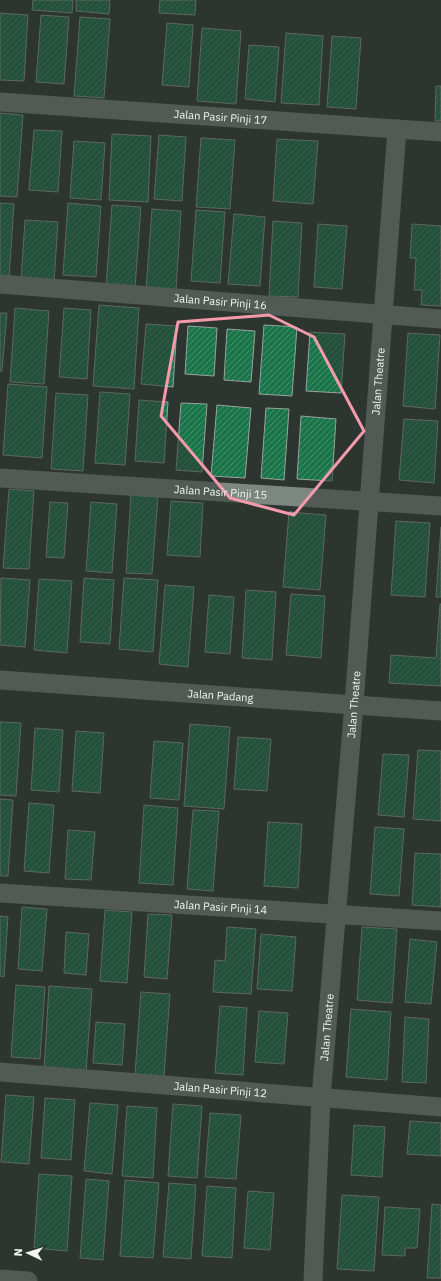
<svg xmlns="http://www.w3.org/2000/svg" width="441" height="1281" font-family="'IBM Plex Sans',sans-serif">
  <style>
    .building { fill: url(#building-hatch); stroke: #99a39d }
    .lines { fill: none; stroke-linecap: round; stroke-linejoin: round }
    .minor { stroke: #7d8781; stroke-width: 19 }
    .marked { fill: none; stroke: #f39aab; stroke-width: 3; stroke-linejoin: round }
    .labels { text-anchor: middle; stroke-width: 3; stroke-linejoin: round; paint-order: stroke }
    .street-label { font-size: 11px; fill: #f1f6f3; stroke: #2d3530 }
  </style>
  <defs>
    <pattern id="building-hatch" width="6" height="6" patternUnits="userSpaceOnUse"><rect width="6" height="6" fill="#1a744a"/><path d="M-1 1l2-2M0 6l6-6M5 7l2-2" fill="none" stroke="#478f6d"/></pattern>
  </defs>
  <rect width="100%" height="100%" fill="#2d3530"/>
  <!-- building -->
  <path class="building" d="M33,0H73L72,13L32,10Z
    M76,0H110L109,14L76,11Z
    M160,0H196L195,15L159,13Z
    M0,13L28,15L24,81L0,80Z
    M41,15L69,17L64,84L36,82Z
    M80,17L110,19L104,98L74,96Z
    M167,23L193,25L189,87L162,85Z
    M202,28L241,31L236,104L197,101Z
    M286,33L323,36L319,105L281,103Z
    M332,36L361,38L356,109L327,107Z
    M249,45L279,47L275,102L245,99Z
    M436,86H441V121H435Z
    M0,113L23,115L17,197L0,196Z
    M34,130L62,131L58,192L29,190Z
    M112,134L151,136L148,202L109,200Z
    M159,135L186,137L182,201L154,199Z
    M201,138L235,140L230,209L196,207Z
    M277,139L318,141L313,204L273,201Z
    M74,141L105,143L101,200L70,198Z
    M0,203L14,204L9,278L0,277Z
    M68,203L101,206L96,277L63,275Z
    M112,205L141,207L135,288L106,286Z
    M152,209L181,211L176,291L146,289Z
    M196,210L225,212L220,283L191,281Z
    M234,214L265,217L260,286L228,284Z
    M25,220L58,222L54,282L21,280Z
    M273,221L302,223L298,297L269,296Z
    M318,224L347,226L342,289L314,287Z
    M412,224L441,226V306L421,305L422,290H414L416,258H410Z
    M99,305L139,308L134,389L93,386Z
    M15,308L49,311L44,384L10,382Z
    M64,308L91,310L87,379L59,377Z
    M0,313H7L2,371H0Z
    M146,324L177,326L173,387L141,384Z
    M264,325L297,327L292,396L259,394Z
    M188,326L217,328L214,376L185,374Z
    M227,329L255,331L251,382L224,380Z
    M310,332L345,334L341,393L306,391Z
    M408,333L440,335L435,409L403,406Z
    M8,384L47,387L42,458L3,455Z
    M100,392L130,394L125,465L95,463Z
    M56,393L88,395L83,471L51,469Z
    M139,400L168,402L164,463L135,461Z
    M181,403L207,404L202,472L176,470Z
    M217,405L251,408L245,478L211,476Z
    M266,408L289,409L284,480L261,478Z
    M301,416L336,419L332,481L297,479Z
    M404,419L438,421L434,483L399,480Z
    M9,489L34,491L29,569L3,568Z
    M131,495L158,497L152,574L126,573Z
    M171,501L203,503L200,557L167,555Z
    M50,502L68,503L64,558L46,557Z
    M91,502L117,504L112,573L86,571Z
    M289,512L326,515L320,590L283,587Z
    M396,521L430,523L425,597L391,595Z
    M441,527V597H436Z
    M1,578L30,580L25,647L0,645Z
    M84,578L114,580L110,644L80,642Z
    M124,578L158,580L153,652L119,649Z
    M39,579L72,581L67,653L34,650Z
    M165,585L194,587L188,667L159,664Z
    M246,590L276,592L272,660L242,658Z
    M291,594L325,596L321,658L286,655Z
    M209,595L234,597L230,654L205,652Z
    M440,604H441V686L389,683L391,655L436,658Z
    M0,722L21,723L16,796L0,795Z
    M190,724L230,727L224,809L184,806Z
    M35,728L63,730L59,792L31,790Z
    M76,731L104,733L100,793L72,791Z
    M238,737L271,739L267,791L234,789Z
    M154,741L183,743L179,800L150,798Z
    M418,750L441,751V821L413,819Z
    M383,754L409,755L404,817L378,815Z
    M0,799L13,800L8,876H0Z
    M29,803L54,805L49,873L24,871Z
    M144,805L178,808L173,885L139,883Z
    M193,810L219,811L213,891L187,889Z
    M268,822L302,824L298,888L264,886Z
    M375,827L404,829L399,896L370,894Z
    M68,830L95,832L91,880L65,879Z
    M415,853L441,854V907L412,905Z
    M22,907L47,909L42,971L18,969Z
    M105,910L132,912L127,983L100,981Z
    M148,914L172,915L167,979L144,977Z
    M0,916L8,917L4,977L0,976Z
    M227,927L256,929L251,994L213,992L215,960L225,961Z
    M362,927L397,929L392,1003L357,1000Z
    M66,932L89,934L86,975L64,973Z
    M261,934L296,937L292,991L257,989Z
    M410,939L437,942L431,1004L405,1002Z
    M16,985L45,987L40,1059L11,1057Z
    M49,986L92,989L86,1073L44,1070Z
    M141,992L170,994L164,1076L135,1074Z
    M220,1006L247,1008L243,1075L215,1073Z
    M351,1009L391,1012L387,1080L346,1077Z
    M259,1011L288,1013L284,1064L255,1062Z
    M405,1017L429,1019L426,1083L402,1082Z
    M96,1022L125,1024L122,1065L93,1063Z
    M6,1095L34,1097L29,1164L1,1162Z
    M45,1098L75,1100L71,1160L41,1158Z
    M90,1103L118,1105L112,1174L84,1171Z
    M173,1104L202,1106L197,1178L168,1176Z
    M127,1106L157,1108L153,1178L122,1176Z
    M210,1113L241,1115L236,1179L205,1177Z
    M410,1121L441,1123V1156L407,1154Z
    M354,1125L385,1127L382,1177L351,1175Z
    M39,1174L72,1176L67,1251L34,1248Z
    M86,1179L109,1181L103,1260L80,1258Z
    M125,1180L159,1183L153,1258L120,1256Z
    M169,1183L196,1185L191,1259L163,1257Z
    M207,1186L236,1188L232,1258L202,1256Z
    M248,1191L274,1193L270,1250L244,1248Z
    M342,1195L379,1197L374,1271L337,1269Z
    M432,1204L441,1205V1278H427Z
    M385,1207L420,1209L417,1248H405V1256L382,1255Z"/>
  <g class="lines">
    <!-- minor -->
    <g class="minor">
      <path id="s1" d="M0,102L441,132"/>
      <path id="s2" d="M0,284L441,319"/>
      <path id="s3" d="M0,478L441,506"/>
      <path id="s4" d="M0,680L441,711"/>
      <path id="s5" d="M0,893L441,921"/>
      <path id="s6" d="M0,1072L441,1107"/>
      <path d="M0,1279L28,1281"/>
      <path id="s7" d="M313,1281L321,1098L354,704L397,129"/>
    </g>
  </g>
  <!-- marked area -->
  <path d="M0 0H441V1281H0ZM269,315L314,337L364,431L294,515L230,498L161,416L178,322Z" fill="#2d3530" fill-opacity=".55" fill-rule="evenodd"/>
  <path class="marked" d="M269,315L314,337L364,431L294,515L230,498L161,416L178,322Z"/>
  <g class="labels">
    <!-- street labels -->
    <g class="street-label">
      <text dy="4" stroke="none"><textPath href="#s1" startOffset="221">Jalan Pasir Pinji 17</textPath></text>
      <text dy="4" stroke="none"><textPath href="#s2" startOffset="221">Jalan Pasir Pinji 16</textPath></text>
      <text dy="4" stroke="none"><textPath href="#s7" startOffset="902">Jalan Theatre</textPath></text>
      <text dy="4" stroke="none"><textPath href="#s3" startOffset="221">Jalan Pasir Pinji 15</textPath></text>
      <text dy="4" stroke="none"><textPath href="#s4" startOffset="221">Jalan Padang</textPath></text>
      <text dy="4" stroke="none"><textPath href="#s7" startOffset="578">Jalan Theatre</textPath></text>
      <text dy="4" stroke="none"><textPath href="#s5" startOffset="221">Jalan Pasir Pinji 14</textPath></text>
      <text dy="4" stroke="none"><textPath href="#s7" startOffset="254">Jalan Theatre</textPath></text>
      <text dy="4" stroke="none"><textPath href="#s6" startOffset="221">Jalan Pasir Pinji 12</textPath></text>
    </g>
  </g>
  <!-- north arrow -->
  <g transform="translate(28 1253) rotate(274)" stroke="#2d3530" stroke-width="3" paint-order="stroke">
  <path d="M0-3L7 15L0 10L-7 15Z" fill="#f1f6f3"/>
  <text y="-6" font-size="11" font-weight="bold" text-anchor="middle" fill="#f1f6f3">N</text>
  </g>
</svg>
